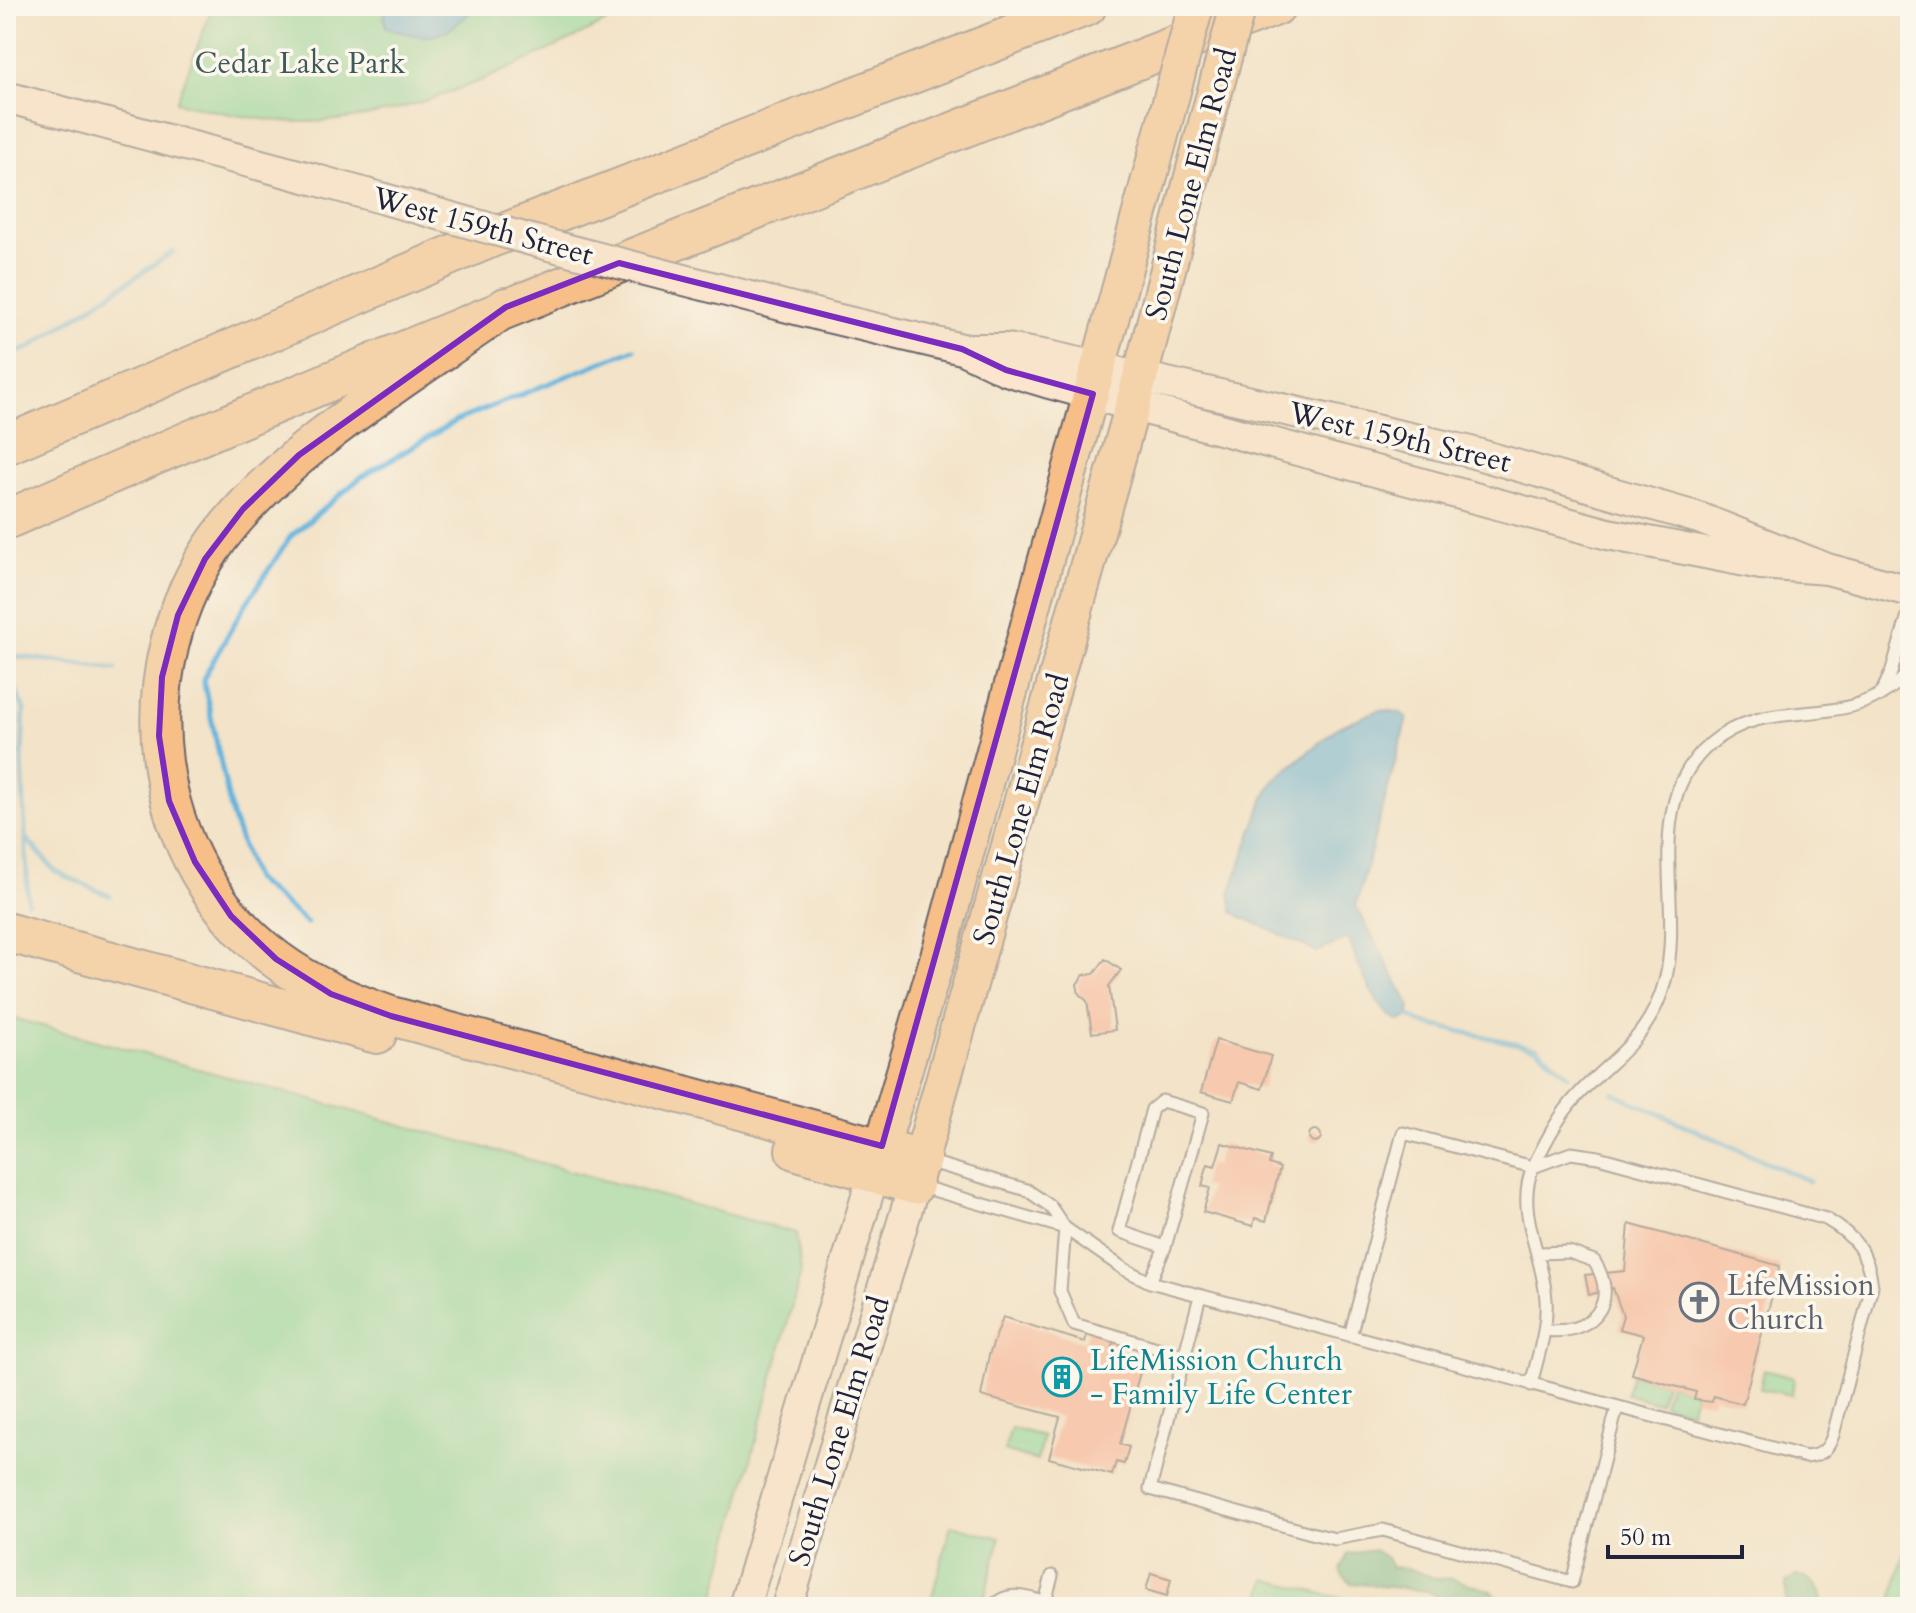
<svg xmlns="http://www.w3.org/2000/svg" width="1916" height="1613" font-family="Cardo,serif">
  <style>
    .green { fill: #80d99e; stroke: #517e6c; stroke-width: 2 }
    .forest { fill: #68b985; stroke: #456e60; stroke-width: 2 }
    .water { fill: #62b3dd; stroke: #426a8c; stroke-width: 2 }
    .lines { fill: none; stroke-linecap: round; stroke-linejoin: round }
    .stream { stroke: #62b3dd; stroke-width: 5 }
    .building { fill: #fdaa90 }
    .lane-casing { stroke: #6b666c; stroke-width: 15 }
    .secondary-casing { stroke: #6b666c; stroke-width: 34 }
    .primary-casing { stroke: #6b666c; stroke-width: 38 }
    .highway-casing { stroke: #6b666c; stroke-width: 42 }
    .lane { stroke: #fff; stroke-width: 11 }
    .secondary { stroke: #fce5cf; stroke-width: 30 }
    .primary { stroke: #f7be87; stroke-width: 34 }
    .highway { stroke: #f7be87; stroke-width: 38 }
    .secondary-bridge-casing { stroke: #6b666c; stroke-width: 34; stroke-linecap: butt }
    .primary-bridge-casing { stroke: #6b666c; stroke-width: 38; stroke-linecap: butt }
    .secondary-bridge { stroke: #fce5cf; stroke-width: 30 }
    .primary-bridge { stroke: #f7be87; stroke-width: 34 }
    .marked { fill: none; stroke: #7b2cbf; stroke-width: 6; stroke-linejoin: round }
    .labels { text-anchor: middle; stroke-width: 7; stroke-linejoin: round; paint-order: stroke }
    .park-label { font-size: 30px; fill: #3e5959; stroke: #fbf7ec }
    .street-label { font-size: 30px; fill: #22223b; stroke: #fbf7ec }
    .worship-label { font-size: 30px; fill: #5b616d; stroke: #fbf7ec; text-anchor: start }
    .culture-label { font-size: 30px; fill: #0d838f; stroke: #fbf7ec; text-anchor: start }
  </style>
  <rect width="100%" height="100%" fill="#fbf7ec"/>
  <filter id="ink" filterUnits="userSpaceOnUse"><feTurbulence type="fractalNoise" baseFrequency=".0125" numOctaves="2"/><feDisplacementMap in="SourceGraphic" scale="16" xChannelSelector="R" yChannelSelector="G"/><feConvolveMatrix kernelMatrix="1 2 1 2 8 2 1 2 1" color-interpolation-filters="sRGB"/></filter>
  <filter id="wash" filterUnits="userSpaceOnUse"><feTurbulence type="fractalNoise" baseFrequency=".006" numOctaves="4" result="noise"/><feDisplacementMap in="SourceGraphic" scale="32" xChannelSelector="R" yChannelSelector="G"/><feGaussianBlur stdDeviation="1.8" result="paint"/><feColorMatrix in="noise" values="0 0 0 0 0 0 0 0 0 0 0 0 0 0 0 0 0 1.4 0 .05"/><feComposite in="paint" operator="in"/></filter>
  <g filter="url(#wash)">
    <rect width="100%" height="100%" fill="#f3e3c8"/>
    <!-- green -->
    <path class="green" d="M213,6H626L613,19C515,66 414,121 303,122C262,122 216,112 176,102Z
      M6,1016L796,1233L801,1271L712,1607H6Z
      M1764,1370L1794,1378L1792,1395L1760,1389Z
      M1632,1374L1665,1383L1659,1403L1626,1394Z
      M1669,1384L1696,1392L1690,1411L1663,1404Z
      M1011,1428L1043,1436L1037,1461L1004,1451Z
      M951,1525L1000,1538L982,1607L930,1604Z
      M1910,1533V1607H1890Z
      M1266,1579L1373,1607H1258Z"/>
    <!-- forest -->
    <path class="forest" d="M1374,1550L1388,1559L1390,1567L1407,1568L1438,1579L1451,1578L1492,1591L1499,1598L1544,1607H1457L1427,1591L1351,1583L1342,1575L1340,1569L1348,1554Z
      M1797,1575C1813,1578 1823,1590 1822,1607H1786V1582Z"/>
    <!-- water -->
    <path class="water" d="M390,6H477C438,41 437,42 386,28L384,16Z
      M1379,710L1399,712L1407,718L1356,906L1410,1006L1409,1016L1400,1021C1378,1018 1355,957 1348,938L1317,952L1240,916L1233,912L1230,893L1264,798L1274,780L1338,727Z"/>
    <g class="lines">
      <!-- stream -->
      <path class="stream" d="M6,356L29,348L173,252
        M6,655L116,669
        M6,667L24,709L22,756L28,902
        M25,837L56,872L110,896
        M307,923L254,879L232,816L203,679L242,610L290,537L360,478L458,420L634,349
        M6,974L11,963
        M1409,1016L1421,1023L1537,1048L1568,1075
        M1613,1093L1809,1181"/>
    </g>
    <g id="blocks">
      <!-- building -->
      <path class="building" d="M1105,959L1121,970L1109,986L1115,1030L1092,1033L1087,1001L1079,994L1077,984L1084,975L1094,974Z
        M1216,1040L1271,1056L1262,1089L1239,1082L1233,1101L1201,1092Z
        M1309 1136a6 6 0 1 1 12 0a6 6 0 1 1-12 0Z
        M1222,1143L1271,1157L1269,1164L1280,1168L1266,1221L1255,1218L1253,1226L1203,1212L1210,1188L1202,1186L1206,1170L1208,1164L1215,1166Z
        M1629,1224L1780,1266L1743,1404L1714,1396L1712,1402L1694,1400L1696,1392L1632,1374L1643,1335L1619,1329L1623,1316L1613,1288L1589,1295L1585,1275L1625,1271Z
        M1003,1317L1085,1342L1090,1323L1117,1330L1112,1350L1144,1358L1120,1444L1129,1447L1124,1464L1116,1462L1112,1475L1049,1458L1060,1417L981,1396L989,1355Z
        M1151,1573L1171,1579L1167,1596L1146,1590Z"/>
    </g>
  </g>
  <g filter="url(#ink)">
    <use href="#blocks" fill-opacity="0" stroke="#6b666c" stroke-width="2"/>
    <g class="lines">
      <!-- lane casing -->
      <g class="lane-casing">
        <path id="lane" d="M1880,696L1891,673L1910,608
          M927,1161L1027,1190L1050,1206L1065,1228L1124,1269L1150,1282L1806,1457C1822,1455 1828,1450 1833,1435L1872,1286C1868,1252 1855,1236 1826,1219L1598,1157L1571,1153L1533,1167C1544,1145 1555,1123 1570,1104C1607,1059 1648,1045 1665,981C1685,905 1640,804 1710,744C1773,690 1844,738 1910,672
          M919,1186L1065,1228
          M1065,1228L1060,1291L1074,1324L1185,1356
          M1537,1253L1569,1252L1594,1261C1622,1305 1589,1336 1544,1330
          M1150,1282L1165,1247L1203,1113L1162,1101L1152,1109L1119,1231L1165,1247
          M1200,1296L1150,1489L1311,1533L1335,1539L1383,1530L1572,1582L1617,1408
          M1350,1336L1403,1133L1533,1167C1514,1211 1544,1256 1546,1300C1548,1329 1537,1358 1531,1385
          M1044,1606L1052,1576
          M992,1607C1007,1590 1025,1597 1045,1602"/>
      </g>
      <!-- secondary casing -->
      <g class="secondary-casing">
        <path id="secondary" d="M6,97L313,179
          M823,316L962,349L1006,370L1046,382L1608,534L1761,564L1827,569
          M972,349H1007L1048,356L1467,451L1699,518L1827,569L1910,591
          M744,1607L880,1153
          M787,1607L914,1185"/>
      </g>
      <!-- primary casing -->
      <g class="primary-casing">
        <path id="primary" d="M882,1146L941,946L1147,187
          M914,1184L1133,404L1200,146"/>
      </g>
      <!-- highway casing -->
      <g class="highway-casing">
        <path id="highway" d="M506,307C414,373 287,447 219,538C124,668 145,862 277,960C312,986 350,1002 391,1016L922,1159
          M6,445L491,238L1087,6
          M6,520C424,335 851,172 1276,6
          M6,932L377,1034
          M795,1150L914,1185"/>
      </g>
      <!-- lane -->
      <use href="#lane" class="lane"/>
      <!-- secondary -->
      <use href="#secondary" class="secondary"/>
      <!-- primary -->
      <use href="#primary" class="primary"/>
      <!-- highway -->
      <use href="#highway" class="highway"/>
      <!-- secondary-bridge casing -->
      <g class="secondary-bridge-casing">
        <path id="secondary-bridge" d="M313,179L549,245L823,316"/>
      </g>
      <!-- primary-bridge casing -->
      <g class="primary-bridge-casing">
        <path id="primary-bridge" d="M1200,146L1238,6
          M1147,187L1196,6"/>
      </g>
      <!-- secondary-bridge -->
      <use href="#secondary-bridge" class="secondary-bridge"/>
      <!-- primary-bridge -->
      <use href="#primary-bridge" class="primary-bridge"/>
    </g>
  </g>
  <!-- marked area -->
  <path d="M0 0H1916V1613H0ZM619,263L962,349L1006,370L1093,394L882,1146L391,1016L331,994L276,959L231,916L195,862L169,801L159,736L162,677L178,615L205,559L243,509L299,455L506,307Z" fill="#f3e3c8" fill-opacity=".55" fill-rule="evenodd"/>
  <path class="marked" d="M619,263L962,349L1006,370L1093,394L882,1146L391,1016L331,994L276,959L231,916L195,862L169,801L159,736L162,677L178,615L205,559L243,509L299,455L506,307Z"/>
  <!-- icons -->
  <defs>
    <g id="church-ring" transform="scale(2)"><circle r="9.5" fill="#fbf7ec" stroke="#6b7280" stroke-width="1.5"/><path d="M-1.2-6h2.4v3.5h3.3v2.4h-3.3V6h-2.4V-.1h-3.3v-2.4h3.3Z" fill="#6b7280"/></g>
    <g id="building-ring" transform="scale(2)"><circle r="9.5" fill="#fbf7ec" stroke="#0f9aa8" stroke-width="1.5"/><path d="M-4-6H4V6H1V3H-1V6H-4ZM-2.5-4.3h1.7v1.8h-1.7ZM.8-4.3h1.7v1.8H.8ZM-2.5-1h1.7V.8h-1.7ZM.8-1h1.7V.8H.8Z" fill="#0f9aa8"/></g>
  </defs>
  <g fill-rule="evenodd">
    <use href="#church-ring" x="1699" y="1302"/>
    <use href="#building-ring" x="1062" y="1377"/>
  </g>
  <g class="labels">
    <!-- park labels -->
    <g class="park-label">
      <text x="300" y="73">Cedar Lake Park</text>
    </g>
    <!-- street labels -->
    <g class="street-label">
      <text transform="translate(1191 184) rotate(-75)" y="10">South Lone Elm Road</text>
      <text transform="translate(483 226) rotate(15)" y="10">West 159th Street</text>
      <text transform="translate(1400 437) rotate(13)" y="10">West 159th Street</text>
      <text transform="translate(1021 809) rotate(-74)" y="10">South Lone Elm Road</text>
      <text transform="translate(839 1431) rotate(-73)" y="10">South Lone Elm Road</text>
    </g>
    <!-- worship labels -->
    <g class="worship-label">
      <text x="1727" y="1295">LifeMission<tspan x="1727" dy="34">Church</tspan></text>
    </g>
    <!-- culture labels -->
    <g class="culture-label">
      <text x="1090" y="1370">LifeMission Church<tspan x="1090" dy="34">- Family Life Center</tspan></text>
    </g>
  </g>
  <!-- margin -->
  <rect width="1916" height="1613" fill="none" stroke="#fbf7ec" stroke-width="32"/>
  <!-- scale -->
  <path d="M1608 1545v12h134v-12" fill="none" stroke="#22223b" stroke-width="4"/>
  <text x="1620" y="1545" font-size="24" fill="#22223b" stroke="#fbf7ec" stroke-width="6" paint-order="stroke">50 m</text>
</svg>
